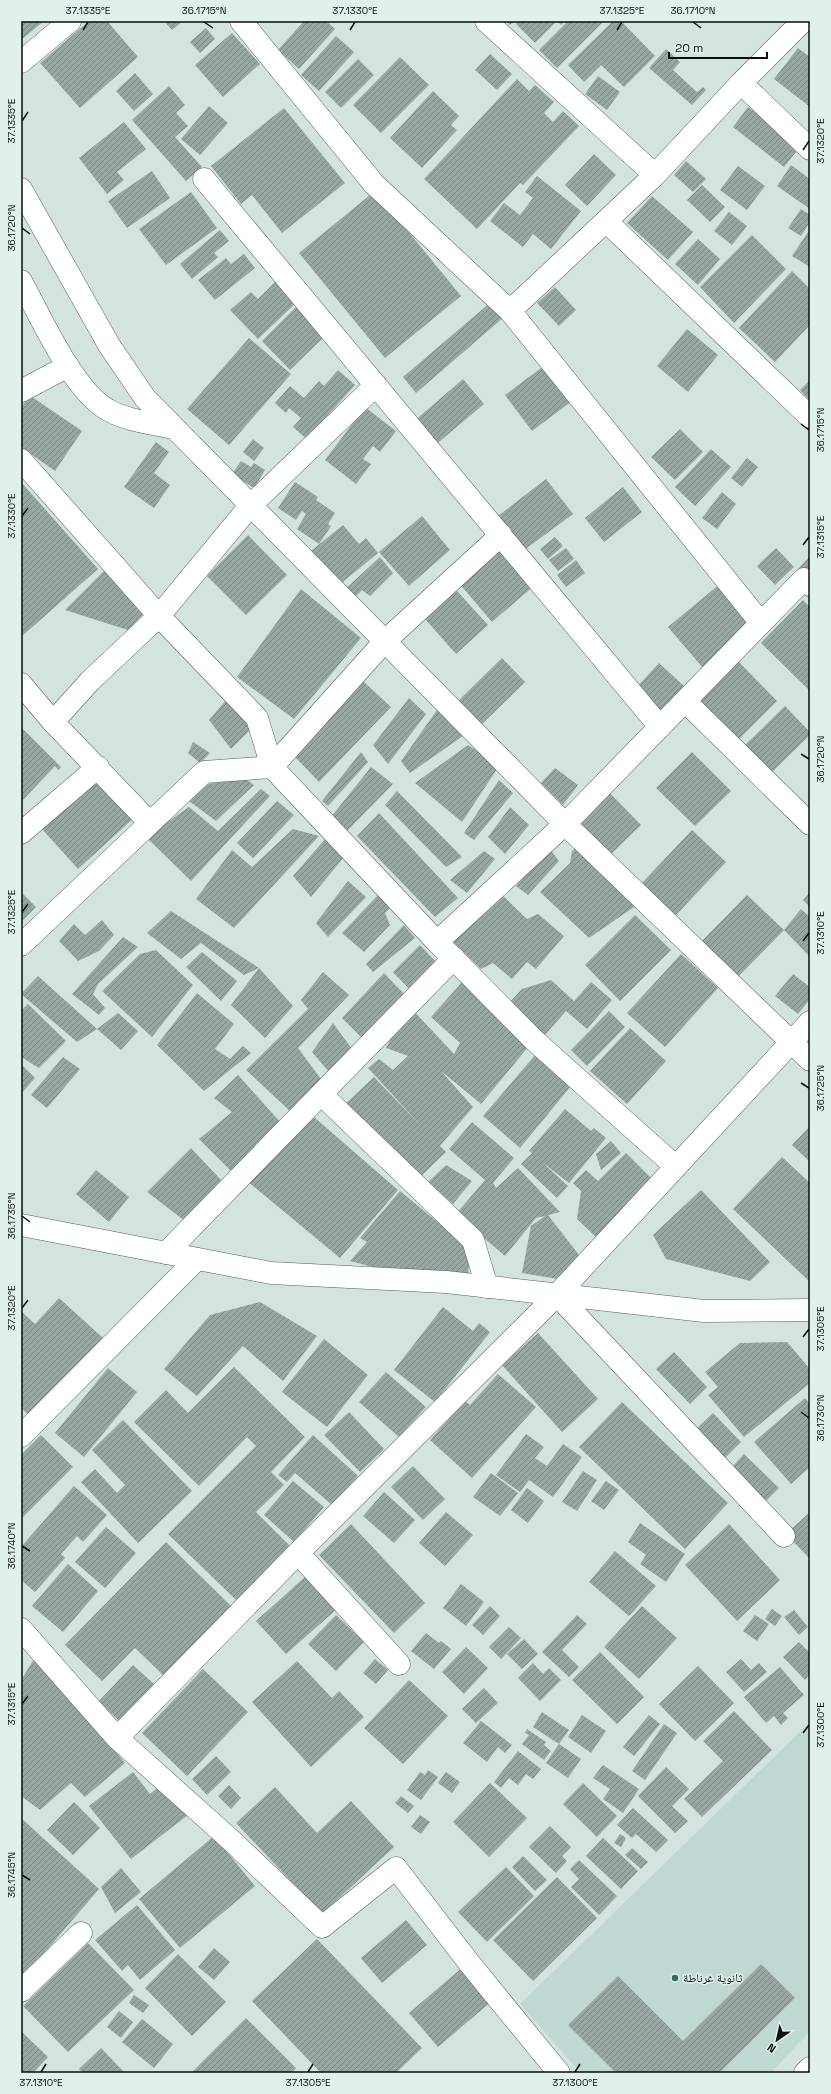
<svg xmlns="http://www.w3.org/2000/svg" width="831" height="2094" font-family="'Space Grotesk','Noto Naskh Arabic',sans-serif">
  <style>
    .built { fill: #bfd8d4 }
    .building { fill: url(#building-hatch) }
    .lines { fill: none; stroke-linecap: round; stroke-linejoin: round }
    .minor-casing { stroke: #52605d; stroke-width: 23 }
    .tertiary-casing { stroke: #52605d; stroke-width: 23 }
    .minor { stroke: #fff; stroke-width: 22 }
    .tertiary { stroke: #fff; stroke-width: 22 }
    .ticks { fill: none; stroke: #090e0d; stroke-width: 1.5 }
    .poi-dot { fill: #266e66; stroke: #e0f0ed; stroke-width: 1.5 }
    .labels { text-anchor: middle; stroke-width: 3; stroke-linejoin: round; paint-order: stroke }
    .poi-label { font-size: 12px; fill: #090e0d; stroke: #e0f0ed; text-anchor: start }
    .neatline { fill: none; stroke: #090e0d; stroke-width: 1.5 }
    .ticks-label { font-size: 10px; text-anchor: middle; fill: #090e0d }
  </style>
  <defs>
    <pattern id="building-hatch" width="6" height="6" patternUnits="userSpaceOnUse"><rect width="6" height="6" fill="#98a7a4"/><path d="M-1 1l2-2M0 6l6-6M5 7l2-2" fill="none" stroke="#7a8684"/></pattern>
  </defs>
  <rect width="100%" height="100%" fill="#d3e3e0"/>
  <!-- built -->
  <path class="built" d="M810,1722V2031L771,2073H581L520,2004Z"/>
  <!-- building -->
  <path class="building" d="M21,21H44L21,40Z
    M89,21H107L138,57L80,108L40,63Z
    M164,21H183L172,30Z
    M304,21H326L335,29L299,69L278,50Z
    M506,21H514L510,25Z
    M519,21H565L561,25L557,21L535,43L516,24Z
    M568,21H604L557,68L539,50Z
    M613,21H621L655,56L624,87L601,65L584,82L568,65Z
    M206,28L215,39L200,53L190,42Z
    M232,33L260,64L223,97L195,65Z
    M336,36L354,52L319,91L301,75Z
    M798,48L810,57V107L774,79Z
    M666,49L680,62L673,70L697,92L703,87L706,90L692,105L649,68Z
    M490,54L512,74L497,90L475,70Z
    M400,57L429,85L381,133L353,105Z
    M358,59L374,75L341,108L325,92Z
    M135,73L153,94L134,111L116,91Z
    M598,76L620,92L607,110L585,94Z
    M517,79L529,91L535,85L554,102L544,113L553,122L563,111L579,126L523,185L520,183L477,229L424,179Z
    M169,86L185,105L176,113L188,126L175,137L202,167L186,181L132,120Z
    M433,91L459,116L451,125L457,130L422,168L390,138Z
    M209,106L228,123L200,155L181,139Z
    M748,107L800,147L784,167L733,127Z
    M284,108L345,183L282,233L252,195L241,204L211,166Z
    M124,122L146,149L117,172L124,180L107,194L79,158Z
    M594,154L616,175L587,206L565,185Z
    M686,161L706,179L693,192L674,175Z
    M791,165L810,179V209L777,186Z
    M738,166L765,186L747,210L720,190Z
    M152,171L170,198L127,228L108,201Z
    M537,176L581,211L551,249L533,234L523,247L490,221L504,203L520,215L533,198L525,192Z
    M702,185L725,207L710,222L687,200Z
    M375,191L461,296L385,358L299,253Z
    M191,192L217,228L166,265L139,229Z
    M652,196L693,232L668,260L627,223Z
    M801,209L810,215V222L801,236L788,228Z
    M729,212L747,226L732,245L714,231Z
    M810,229V267L792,256Z
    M220,230L229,241L214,253L218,257L192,279L180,264Z
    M752,235L786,269L734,323L700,287Z
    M698,239L720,259L698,285L675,264Z
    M244,254L255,268L215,300L198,280L226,258L231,264Z
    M792,271L810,289V325L775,362L739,328Z
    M278,279L299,300L258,339L230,310L251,292L258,299Z
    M555,287L576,310L559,326L537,303Z
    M491,302L504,317L416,393L403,377Z
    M299,304L328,333L290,370L262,341Z
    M687,329L718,355L688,392L657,366Z
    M249,338L291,374L229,445L187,409Z
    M545,365L572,401L532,431L505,395Z
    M338,370L355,385L329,414L332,417L310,442L293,427L301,418L289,408L286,413L275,403L290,386L304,398L319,381L324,386Z
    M463,379L484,404L433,447L412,423Z
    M810,380V401L800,390Z
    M29,395L82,431L55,471L21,447V408Z
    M365,407L396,431L380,452L373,446L363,459L371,464L356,484L325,460Z
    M680,429L703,452L675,480L651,457Z
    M253,439L264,448L254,461L243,452Z
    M156,442L169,452L154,473L170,485L154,508L124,487Z
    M711,449L731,467L695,506L675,487Z
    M747,458L758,467L742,487L731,478Z
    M241,461L251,467L254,463L265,470L254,488L232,474Z
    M546,479L573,514L524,550L498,516Z
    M21,482L98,569L21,637Z
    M295,482L318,497L316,500L335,513L328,524L331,526L319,544L297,529L306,514L302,511L296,520L278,508Z
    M623,487L642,512L604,542L585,518Z
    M722,492L736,504L717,529L702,518Z
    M422,516L450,550L409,586L379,552Z
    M343,525L359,544L366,538L378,553L339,585L311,551Z
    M248,535L287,575L246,615L207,576Z
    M555,537L563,546L548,559L540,549Z
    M500,545L535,585L492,622L458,582Z
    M566,548L574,559L558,571L549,560Z
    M776,548L794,567L775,585L757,566Z
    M810,556V580L798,569Z
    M380,557L393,573L370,596L362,590L352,600L342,592Z
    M576,560L585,573L566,587L557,575Z
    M107,568L149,608L128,630L65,610Z
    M721,583L755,625L703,668L668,627Z
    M301,589L361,638L294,719L237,677Z
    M457,591L488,625L456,654L425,619Z
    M803,600L810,607V691L761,643Z
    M502,658L525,682L479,727L456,703Z
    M738,661L777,701L734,744L694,704Z
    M659,663L684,686L660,712L635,689Z
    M363,681L391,707L319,782L295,757Z
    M409,698L426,714L388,764L373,745Z
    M227,699L251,729L231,749L209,720Z
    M785,706L810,732V735L768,776L741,749Z
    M437,710L463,736L410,773L401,761Z
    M21,727L61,767L58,770L55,766L21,802Z
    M193,742L210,753L200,763L188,753Z
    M468,745L499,766L462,822L415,783Z
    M361,752L368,762L328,806L322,801Z
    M692,752L731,791L695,826L656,788Z
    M371,767L393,784L347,831L331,817Z
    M555,768L578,785L563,805L541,783Z
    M99,778L135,817L78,869L42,829Z
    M244,778L254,785L216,821L189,801L208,784Z
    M499,780L513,793L474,840L464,833Z
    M261,789L270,796L191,881L146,837L189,807L218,831Z
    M607,790L641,825L610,855L576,821Z
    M397,791L462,857L446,867L385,805Z
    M277,801L294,815L253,858L237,843Z
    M510,807L529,825L505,854L488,837Z
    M379,813L458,898L435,917L357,836Z
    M293,829L319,836L234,928L196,899L232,850L252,867Z
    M692,830L726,862L675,916L641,884Z
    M326,838L345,856L311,897L293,876Z
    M578,845L637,905L589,938L540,892L570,863L572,851Z
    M550,849L559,861L528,895L516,886Z
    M484,851L495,859L467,893L450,880Z
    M348,881L366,897L328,937L316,923Z
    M21,892L36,907L21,922Z
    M499,892L527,919L538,914L564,936L536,969L527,962L512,979L493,963L481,969L452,941Z
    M810,892V907L803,900Z
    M380,893L392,906L385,913L390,925L364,952L342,933Z
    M747,895L784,930L734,981L697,946Z
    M801,909L810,917V957L784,930Z
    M171,911L259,968L293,1006L265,1038L231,1005L259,968L244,975L201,943L181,959L147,933Z
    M635,915L671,950L620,1001L585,965Z
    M102,920L114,935L99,951L78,961L59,941L74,924L85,935Z
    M404,925L415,938L373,972L366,964Z
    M123,937L138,947L98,984L93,994L105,1008L99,1015L72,994Z
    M420,945L437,963L412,992L393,972Z
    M156,950L193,985L152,1037L102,991L140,954Z
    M202,952L237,981L221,1001L186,967Z
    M681,954L718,988L665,1047L627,1013Z
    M323,972L349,995L298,1048L321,1079L291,1112L246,1070L308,1009L301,1000Z
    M384,973L406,996L364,1040L342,1018Z
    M793,974L810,987V999L798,1014L775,996Z
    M38,976L97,1029L77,1042L21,994Z
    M551,980L574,1001L591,982L612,1000L587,1029L566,1011L545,1035L509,1003L522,989Z
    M463,981L534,1040L481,1104L441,1071L473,1107L440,1146L446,1152L414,1183L342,1107L374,1077L423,1128L368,1068L379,1059L393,1070L408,1056L386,1048L408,1005L454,1054L460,1043L431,1017Z
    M197,993L234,1024L215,1049L230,1059L243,1046L251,1053L204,1091L157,1045Z
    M28,1004L66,1041L39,1068L21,1057V1011Z
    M609,1011L625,1027L587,1066L571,1050Z
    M118,1013L138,1031L121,1050L97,1029Z
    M333,1023L352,1049L329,1072L312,1052Z
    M630,1028L666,1061L627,1104L590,1071Z
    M536,1054L571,1086L520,1148L483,1116Z
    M63,1057L80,1069L47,1108L31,1095Z
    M21,1064L35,1078L21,1094Z
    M238,1075L281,1123L233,1173L199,1139L232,1112L214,1098Z
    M565,1109L591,1131L594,1128L606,1138L569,1183L542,1162L568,1186L557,1198L521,1164L532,1153L529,1151Z
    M307,1111L398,1190L340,1258L247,1181Z
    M472,1122L514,1158L493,1183L496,1188L518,1168L560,1212L548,1215L579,1255L564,1280L522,1273L531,1226L545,1216L536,1218L505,1256L456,1214L485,1180L449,1149Z
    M810,1126V1162L792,1145Z
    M611,1141L621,1153L601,1170L596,1154Z
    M191,1148L222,1181L185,1221L147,1192Z
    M626,1153L653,1180L596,1237L577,1219L581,1191L573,1183L586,1170L598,1181Z
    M782,1157L810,1183V1282L733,1209Z
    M446,1165L472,1181L453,1204L428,1182Z
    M96,1170L129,1197L109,1222L76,1194Z
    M701,1190L770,1262L750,1281L666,1259L653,1235Z
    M400,1191L470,1249L468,1275L392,1272L350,1261L367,1242L360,1238Z
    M59,1298L103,1338L31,1417L21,1408V1311L35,1324Z
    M260,1302L317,1336L283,1381L243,1346L197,1396L164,1369L210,1315Z
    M443,1307L473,1331L479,1323L490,1332L435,1402L394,1370Z
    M538,1333L598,1399L562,1432L502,1365Z
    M324,1339L368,1375L327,1427L282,1392Z
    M787,1342L810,1369V1383L744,1437L708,1395L718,1387L705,1372L740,1343Z
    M674,1352L707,1387L690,1404L656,1369Z
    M234,1367L305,1437L271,1472L284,1485L256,1512L290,1546L236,1600L168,1534L256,1446L247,1437L199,1486L134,1422L166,1390L188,1413Z
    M108,1368L137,1392L84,1457L55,1433Z
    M386,1372L426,1407L399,1437L359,1402Z
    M498,1374L536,1407L472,1478L430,1440L465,1401L470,1405Z
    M805,1398L810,1404V1467L791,1484L754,1442Z
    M622,1402L728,1503L685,1549L579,1447Z
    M349,1412L384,1449L360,1472L324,1435Z
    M713,1413L741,1442L725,1458L697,1428Z
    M123,1420L192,1491L138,1543L81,1482L95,1469L117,1493L125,1485L92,1450Z
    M526,1434L544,1447L535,1458L547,1466L563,1444L582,1457L553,1497L529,1480L520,1492L496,1475Z
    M41,1435L73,1467L21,1519V1455Z
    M313,1435L358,1476L332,1505L295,1473L287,1482L278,1475Z
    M744,1454L779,1488L764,1503L730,1469Z
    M413,1466L445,1499L423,1520L391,1487Z
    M583,1471L597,1480L577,1511L562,1502Z
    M491,1473L518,1493L500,1516L473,1497Z
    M293,1481L324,1507L294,1542L264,1515Z
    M606,1481L619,1490L604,1510L591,1501Z
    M74,1486L107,1515L83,1542L77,1536L61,1554L65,1558L35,1592L21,1580V1547Z
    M527,1488L544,1501L528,1523L511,1510Z
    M384,1492L415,1520L394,1543L363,1516Z
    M446,1512L473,1535L445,1566L419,1543Z
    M810,1512V1559L786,1534Z
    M640,1523L685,1554L666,1582L640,1564L646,1555L628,1542Z
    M351,1524L425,1603L394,1633L319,1555Z
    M729,1524L780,1580L737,1621L685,1565Z
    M106,1527L136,1553L105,1588L75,1562Z
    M166,1542L231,1606L163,1675L135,1648L102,1681L65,1645Z
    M615,1551L656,1586L629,1616L589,1582Z
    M68,1564L98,1591L63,1632L32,1606Z
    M306,1576L337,1609L286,1654L256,1621Z
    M461,1584L484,1602L466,1626L443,1608Z
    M490,1606L500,1616L483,1635L472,1625Z
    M642,1606L677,1638L639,1679L604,1647Z
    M772,1609L782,1616L775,1626L765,1619Z
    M794,1610L808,1627L799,1635L784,1617Z
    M336,1615L364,1642L336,1671L308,1644Z
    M577,1615L587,1624L562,1650L579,1667L569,1677L542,1652Z
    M755,1615L769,1624L757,1641L743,1631Z
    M509,1627L521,1638L501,1659L489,1647Z
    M426,1633L439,1643L441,1641L451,1649L434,1669L411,1651Z
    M524,1639L538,1654L522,1669L507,1654Z
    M799,1642L810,1653V1674L805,1680L783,1657Z
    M466,1647L488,1668L464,1694L442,1672Z
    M600,1652L644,1697L617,1724L572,1680Z
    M36,1656L125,1763L85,1797L71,1783L40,1810L21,1796V1680Z
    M375,1659L388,1670L376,1684L363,1673Z
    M741,1659L751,1670L759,1663L767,1672L744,1692L726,1672Z
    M297,1661L332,1698L339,1691L364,1717L311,1767L252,1702Z
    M533,1663L543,1674L549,1668L561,1680L540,1701L518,1678Z
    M133,1665L154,1684L119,1721L99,1701Z
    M698,1666L734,1703L695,1741L659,1704Z
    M780,1667L804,1695L783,1713L788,1718L781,1725L774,1716L766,1723L744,1697Z
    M203,1669L248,1712L187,1776L142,1733Z
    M409,1680L448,1716L403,1764L364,1728Z
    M484,1688L498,1703L476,1723L462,1709Z
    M734,1711L772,1750L702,1817L684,1799L723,1761L703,1741Z
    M542,1712L569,1730L559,1744L533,1727Z
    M582,1715L606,1731L591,1753L568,1737Z
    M649,1715L660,1724L634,1756L623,1747Z
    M481,1721L512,1745L505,1753L498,1747L487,1762L463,1743Z
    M664,1724L677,1733L645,1780L632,1771Z
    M527,1729L546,1742L544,1745L551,1751L544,1760L522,1744L529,1735L525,1733Z
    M559,1744L581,1759L568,1778L546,1763Z
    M518,1751L541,1769L533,1779L526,1774L518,1785L509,1778L501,1788L494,1782Z
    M216,1756L231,1772L207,1795L192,1779Z
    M603,1765L639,1789L623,1813L603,1799L610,1789L593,1778Z
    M666,1767L689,1789L672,1806L688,1821L675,1833L638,1796Z
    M428,1770L438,1777L421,1800L407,1790L420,1772L425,1775Z
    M133,1772L150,1794L163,1783L188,1815L131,1859L89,1806Z
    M446,1772L460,1782L452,1793L438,1783Z
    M490,1783L527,1818L489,1857L453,1822Z
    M583,1783L617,1816L597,1837L563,1804Z
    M229,1785L241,1798L231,1809L218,1796Z
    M275,1787L317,1833L351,1801L394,1847L322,1914L236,1823Z
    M401,1796L414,1806L408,1813L395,1803Z
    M74,1802L100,1828L73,1855L47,1830Z
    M633,1808L668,1840L656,1852L636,1834L632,1838L617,1825Z
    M420,1815L430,1822L421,1834L411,1827Z
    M21,1818L99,1889L21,1980Z
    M550,1826L571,1847L562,1856L567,1861L556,1873L529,1847Z
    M620,1834L626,1838L621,1847L614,1843Z
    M214,1836L255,1886L180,1948L139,1899Z
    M603,1838L638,1871L621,1889L586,1856Z
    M632,1848L648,1862L641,1869L625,1855Z
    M523,1856L547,1880L535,1891L512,1867Z
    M579,1860L617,1896L599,1915L571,1887L579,1879L570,1869Z
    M506,1867L534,1896L487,1942L458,1912Z
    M121,1868L141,1892L115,1913L101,1887Z
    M557,1877L597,1918L533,1981L493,1940Z
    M137,1905L175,1950L140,1980L128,1965L122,1971L95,1940Z
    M406,1920L427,1945L382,1983L361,1958Z
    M317,1939L422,2048L396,2073H321L252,2001Z
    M88,1943L134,1990L68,2052L23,2006Z
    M214,1948L230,1962L214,1980L198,1967Z
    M178,1954L226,2002L192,2036L145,1988Z
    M761,1964L795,1998L719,2073H616L568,2025L618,1976L683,2041Z
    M463,1967L492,2001L438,2047L409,2013Z
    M134,1995L149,2005L143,2013L129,2003Z
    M119,2011L133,2022L121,2038L107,2027Z
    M246,2018L296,2068L291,2073H191Z
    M142,2019L173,2044L154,2068L122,2042Z
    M21,2031L48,2057L33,2073H21Z
    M101,2048L125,2073H83L79,2069Z"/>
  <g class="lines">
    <!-- minor casing -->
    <g class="minor-casing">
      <path id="minor" d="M241,21L374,184L510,311L761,623
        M486,21L655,175
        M21,62L70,21
        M741,83L810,149
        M204,179L660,727
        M606,221L810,417
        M510,311L655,175L741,83L803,21
        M21,391L68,366
        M21,460L159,616L257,718L272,767L437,942L534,1040L676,1167
        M21,684L53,722L150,823
        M685,701L810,824
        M53,722L90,681L159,616L250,506L376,385
        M21,833L98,767
        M437,942L565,824L804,579L810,585
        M21,945L204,772L272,767L385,641L501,535
        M321,1094L473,1240L487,1287
        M166,1253L454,958
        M557,1295L784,1536
        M21,1436L197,1259
        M298,1553L399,1664
        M21,1629L117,1738L232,1841L322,1927L396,1868L470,1964L559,2073
        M117,1738L298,1553L557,1295L810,1022
        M21,1991L81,1933
        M805,2073L810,2068"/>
    </g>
    <!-- tertiary casing -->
    <g class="tertiary-casing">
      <path id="tertiary" d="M21,189L109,345L145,398L565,824L810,1060
        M21,281C42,319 72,389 108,410C128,421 152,423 173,428
        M21,1225L271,1273L446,1282L704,1311L810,1310"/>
    </g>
    <!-- minor -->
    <use href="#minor" class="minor"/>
    <!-- tertiary -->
    <use href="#tertiary" class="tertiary"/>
  </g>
  <!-- ticks -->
  <path class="ticks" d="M204,22L213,28M693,22L701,28M83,30L88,22M350,30L355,22M617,30L622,22M22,121L28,112M803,150L809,141M22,228L30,234M801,424L809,430M22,516L28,508M803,545L809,537M801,754L809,759M22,912L28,904M803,941L809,933M801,1083L809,1088M22,1216L30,1222M22,1308L28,1300M803,1337L809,1329M801,1412L809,1418M22,1546L30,1551M22,1704L28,1696M803,1733L809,1725M22,1875L30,1880M41,2072L46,2064M308,2072L313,2064M575,2072L580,2064"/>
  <!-- markers -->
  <circle class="poi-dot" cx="675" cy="1978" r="4"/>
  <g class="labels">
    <!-- poi labels -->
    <g class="poi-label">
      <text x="683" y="1982">ثانوية غرناطة</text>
    </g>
  </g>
  <!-- border -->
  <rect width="831" height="2094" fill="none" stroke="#e0f0ed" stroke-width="44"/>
  <!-- north arrow -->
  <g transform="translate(777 2040) rotate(214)" stroke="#e0f0ed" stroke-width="3" paint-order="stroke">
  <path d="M0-3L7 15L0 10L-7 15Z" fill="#090e0d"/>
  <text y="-6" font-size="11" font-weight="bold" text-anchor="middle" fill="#090e0d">N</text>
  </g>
  <!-- scale -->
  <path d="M669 52v6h98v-6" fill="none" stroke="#090e0d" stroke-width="2"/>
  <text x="675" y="52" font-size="12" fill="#090e0d" stroke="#e0f0ed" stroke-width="3" paint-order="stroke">20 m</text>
  <rect x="22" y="22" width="787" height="2050" class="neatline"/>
  <g class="ticks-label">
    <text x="88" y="14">37.1335°E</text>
    <text x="204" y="14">36.1715°N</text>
    <text x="355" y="14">37.1330°E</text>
    <text x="622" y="14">37.1325°E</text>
    <text x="693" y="14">36.1710°N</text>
    <text transform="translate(11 121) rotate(-90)" y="4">37.1335°E</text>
    <text transform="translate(820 141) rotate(-90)" y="4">37.1320°E</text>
    <text transform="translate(11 228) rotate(-90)" y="4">36.1720°N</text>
    <text transform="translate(820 430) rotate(-90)" y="4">36.1715°N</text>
    <text transform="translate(11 516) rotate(-90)" y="4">37.1330°E</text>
    <text transform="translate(820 537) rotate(-90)" y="4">37.1315°E</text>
    <text transform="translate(820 759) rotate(-90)" y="4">36.1720°N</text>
    <text transform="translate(11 912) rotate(-90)" y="4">37.1325°E</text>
    <text transform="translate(820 933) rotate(-90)" y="4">37.1310°E</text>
    <text transform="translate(820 1088) rotate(-90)" y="4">36.1725°N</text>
    <text transform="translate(11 1216) rotate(-90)" y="4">36.1735°N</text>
    <text transform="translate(11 1308) rotate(-90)" y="4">37.1320°E</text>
    <text transform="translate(820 1329) rotate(-90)" y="4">37.1305°E</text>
    <text transform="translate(820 1418) rotate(-90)" y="4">36.1730°N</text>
    <text transform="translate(11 1546) rotate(-90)" y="4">36.1740°N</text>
    <text transform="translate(11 1704) rotate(-90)" y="4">37.1315°E</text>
    <text transform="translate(820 1725) rotate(-90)" y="4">37.1300°E</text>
    <text transform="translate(11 1875) rotate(-90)" y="4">36.1745°N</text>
    <text x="41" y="2086">37.1310°E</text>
    <text x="308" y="2086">37.1305°E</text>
    <text x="575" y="2086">37.1300°E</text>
  </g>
</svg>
